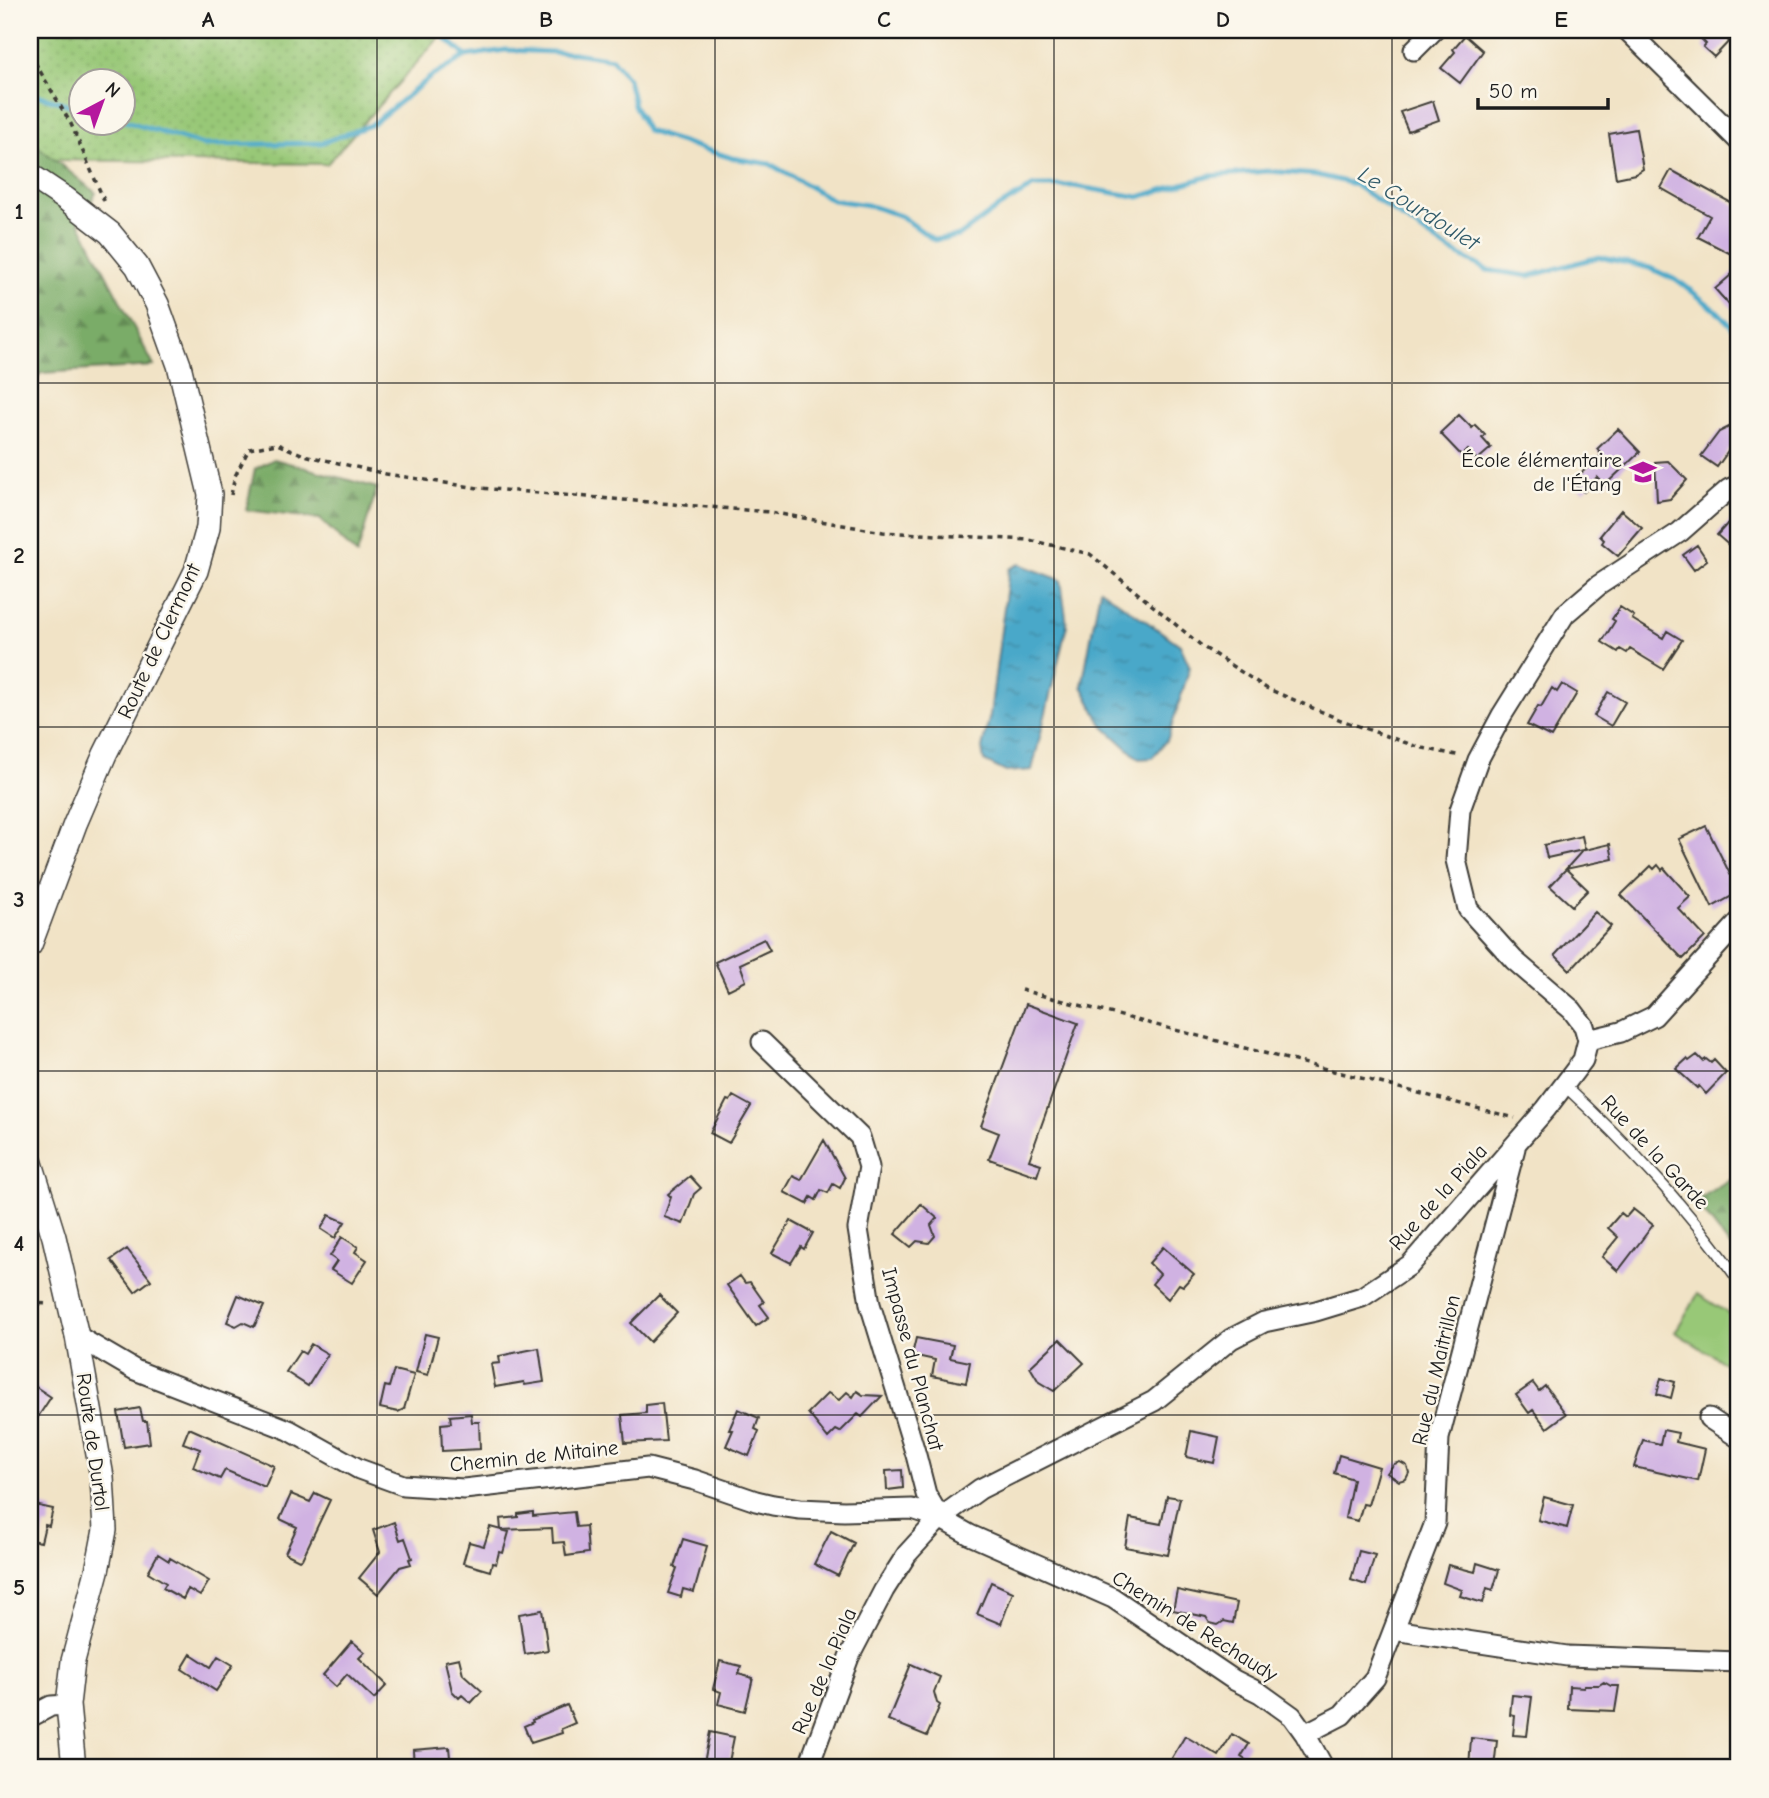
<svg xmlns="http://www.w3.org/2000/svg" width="1769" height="1798" font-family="'Comic Neue',sans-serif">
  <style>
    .grass { fill: url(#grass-dots); stroke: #5a724a; stroke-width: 2; fill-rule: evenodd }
    .forest { fill: url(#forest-firs); stroke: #4b6442; stroke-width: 2 }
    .pitch { fill: #98c877; stroke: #5a724a; stroke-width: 2 }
    .water { fill: url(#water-ripples); stroke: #336272; stroke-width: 2 }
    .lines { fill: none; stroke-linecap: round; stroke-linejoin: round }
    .stream { stroke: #4aa8c9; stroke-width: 5 }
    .building { fill: #d0b2e2 }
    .service-casing { stroke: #3c3a36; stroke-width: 13 }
    .minor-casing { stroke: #3c3a36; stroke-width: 23 }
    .tertiary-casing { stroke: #3c3a36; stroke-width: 26 }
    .path { stroke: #3c3a36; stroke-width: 3.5; stroke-dasharray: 5 5; stroke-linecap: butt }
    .service { stroke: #fff; stroke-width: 10 }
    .minor { stroke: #fff; stroke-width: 19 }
    .tertiary { stroke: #fff; stroke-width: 23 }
    .grid { fill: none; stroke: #1c1c1c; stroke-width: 2; stroke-opacity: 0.55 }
    .labels { text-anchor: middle; stroke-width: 5; stroke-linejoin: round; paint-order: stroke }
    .poi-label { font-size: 21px; fill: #1c1c1c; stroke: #fbf7ec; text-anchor: end }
    .street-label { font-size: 21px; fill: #1c1c1c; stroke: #fbf7ec }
    .water-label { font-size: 23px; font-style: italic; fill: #315b6a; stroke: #fbf7ec }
    .neatline { fill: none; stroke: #1c1c1c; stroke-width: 2.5 }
    .grid-label { font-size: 23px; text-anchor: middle; font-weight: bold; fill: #1c1c1c }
  </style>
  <defs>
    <pattern id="grass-dots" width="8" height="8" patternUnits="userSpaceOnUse" patternTransform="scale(1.75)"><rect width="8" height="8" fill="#98c877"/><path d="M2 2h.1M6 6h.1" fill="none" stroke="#82ab66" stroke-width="1.8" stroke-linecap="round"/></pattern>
    <pattern id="forest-firs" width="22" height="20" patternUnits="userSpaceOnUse" patternTransform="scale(1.75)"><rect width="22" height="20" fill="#7aac68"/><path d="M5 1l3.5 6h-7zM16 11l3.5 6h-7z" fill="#638b55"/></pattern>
    <pattern id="water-ripples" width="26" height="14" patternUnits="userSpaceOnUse" patternTransform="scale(1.75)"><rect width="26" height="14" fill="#4aa8c9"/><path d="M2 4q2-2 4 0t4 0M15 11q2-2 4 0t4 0" fill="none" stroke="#3d88a2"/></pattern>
  </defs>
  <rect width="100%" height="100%" fill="#fbf7ec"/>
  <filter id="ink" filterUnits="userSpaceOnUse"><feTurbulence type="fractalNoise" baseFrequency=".0143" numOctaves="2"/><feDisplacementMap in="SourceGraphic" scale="14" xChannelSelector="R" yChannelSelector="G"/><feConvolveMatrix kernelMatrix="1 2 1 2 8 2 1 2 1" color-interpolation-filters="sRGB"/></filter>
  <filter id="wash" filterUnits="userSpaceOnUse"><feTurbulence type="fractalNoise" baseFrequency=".00686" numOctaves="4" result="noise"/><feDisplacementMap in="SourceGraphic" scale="28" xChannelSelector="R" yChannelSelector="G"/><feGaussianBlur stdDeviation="1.57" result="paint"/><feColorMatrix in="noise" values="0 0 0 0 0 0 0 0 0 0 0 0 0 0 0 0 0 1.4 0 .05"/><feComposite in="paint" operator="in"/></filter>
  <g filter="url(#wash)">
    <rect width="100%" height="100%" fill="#f1e3c6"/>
    <!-- grass -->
    <path class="grass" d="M30,30H446L327,164L54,160L30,140ZM80,80H122V122H80Z"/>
    <!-- forest -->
    <path class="forest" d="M30,140L96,193L79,222L154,366L41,373L30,389Z
      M274,459L377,488L357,555L320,519L246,510L255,469Z
      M1739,1175V1258L1695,1201Z"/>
    <!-- pitch -->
    <path class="pitch" d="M1698,1294L1739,1320V1372L1675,1332Z"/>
    <!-- water -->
    <path class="water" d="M1019,564L1061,580L1067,625L1032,770L1006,772L984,761L982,748L990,715L1009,569Z
      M1100,589L1180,645L1190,667L1168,738L1152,758L1139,759L1102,725L1082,686Z"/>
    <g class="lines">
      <!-- stream -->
      <path class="stream" d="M436,30L466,56
        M30,93L80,108
        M122,120L203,145L321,143L371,125L432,76L466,56L506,50L575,53L612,59L628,79L634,105L647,131L732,158L770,164L833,200L868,205L901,216L934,240L959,236L999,207L1034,186H1073L1139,197L1210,176L1268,171L1317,175L1354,184L1446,248L1487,270L1529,276L1599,257L1650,268L1680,282L1718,312L1739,334"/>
    </g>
    <g id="blocks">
      <!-- building -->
      <path class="building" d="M1693,30H1725L1733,37L1714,57L1703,47L1706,44Z
        M1465,35L1483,51L1460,83L1441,68L1455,52L1453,49Z
        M1433,101L1439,120L1408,131L1400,112Z
        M1636,129L1643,169L1635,174L1616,178L1609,134Z
        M1671,170L1739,207V258L1698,237L1710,216L1661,188Z
        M1739,268V316L1715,289Z
        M1459,415L1472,428L1475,425L1485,435L1482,438L1491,448L1477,460L1468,450L1462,456L1440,433Z
        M1731,426L1739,432V436L1717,467L1701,456L1719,432Z
        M1618,429L1640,452L1605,485L1597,477L1584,492L1571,482L1602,455L1597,449Z
        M1668,461L1687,480L1670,499L1657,501L1655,462Z
        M1621,510L1642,528L1618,556L1602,543L1604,540L1600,536Z
        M1739,511V554L1717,535Z
        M1697,545L1707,560L1694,570L1683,555Z
        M1620,607L1634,616L1632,619L1663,638L1667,631L1682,640L1663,669L1630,649L1627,653L1620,649L1618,652L1602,642L1615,621L1612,619Z
        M1562,684L1577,693L1551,737L1527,725L1538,706L1541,707L1552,688L1557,692Z
        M1608,692L1625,702L1611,726L1594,716Z
        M1706,826L1739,892L1712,907L1679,839Z
        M1582,836L1585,850L1610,844L1613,859L1566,869L1583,850L1547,858L1544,845Z
        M1658,865L1662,870L1664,868L1690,897L1678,908L1705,937L1683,959L1621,895L1651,866L1654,869Z
        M1566,869L1588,890L1572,906L1550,886Z
        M1595,912L1611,926L1570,970L1555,955Z
        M764,939L770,950L740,964L746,981L728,990L715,962Z
        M1026,1004L1078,1023L1029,1160L1041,1164L1037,1176L989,1159L999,1133L981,1126Z
        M1697,1055L1703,1061L1706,1059L1711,1063L1714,1060L1726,1073L1706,1094L1699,1086L1697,1088L1676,1069L1687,1059L1689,1061Z
        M733,1096L751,1106L729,1143L710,1133L727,1100L730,1101Z
        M824,1140L845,1178L840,1188L833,1184L828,1193L821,1190L816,1200L811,1197L807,1204L784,1192L793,1176L801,1180Z
        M690,1176L701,1188L694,1194L683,1224L664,1217L671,1197L668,1194Z
        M921,1204L937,1218L931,1225L935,1236L929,1243L917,1241L911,1247L895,1234Z
        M1633,1209L1653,1225L1618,1271L1602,1257L1618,1237L1608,1228L1621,1213L1626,1217Z
        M329,1215L345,1222L335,1238L321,1229Z
        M791,1221L813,1233L804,1249L801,1247L791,1263L772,1253Z
        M342,1237L358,1247L355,1252L367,1260L352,1283L331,1270L337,1261L330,1256Z
        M1163,1247L1194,1274L1183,1286L1179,1284L1168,1299L1152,1284L1160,1274L1149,1263Z
        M127,1249L151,1280L135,1292L111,1260Z
        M740,1276L745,1283L750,1282L764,1302L760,1305L769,1317L756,1326L727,1285Z
        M238,1295L264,1306L254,1327L243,1322L236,1326L227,1322Z
        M659,1295L677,1313L650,1342L631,1323Z
        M425,1334L438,1337L428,1375L416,1372Z
        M916,1338L953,1345L950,1358L970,1362L966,1383L932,1376L935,1360L912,1355Z
        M1060,1339L1084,1363L1054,1391L1039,1382L1030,1367Z
        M311,1344L328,1354L308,1386L286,1372L300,1351L305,1354Z
        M539,1348L544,1382L525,1385L524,1382L495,1387L491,1364L500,1363L499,1356Z
        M394,1370L414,1375L404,1409L398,1412L380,1408L385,1386L389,1387Z
        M1661,1378L1675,1382L1671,1398L1657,1394Z
        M30,1383L51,1397L30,1429Z
        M1533,1383L1539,1391L1545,1386L1566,1414L1547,1428L1533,1410L1529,1413L1516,1395Z
        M857,1391L863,1395L882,1396L862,1417L858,1414L840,1432L836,1430L828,1438L808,1413L828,1393L839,1400L847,1392L853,1397Z
        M662,1403L666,1441L625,1443L622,1415L646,1413V1405Z
        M140,1408L143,1421H147L150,1443L124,1447L118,1412Z
        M738,1409L759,1418L755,1429L759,1431L749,1456L726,1446L733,1430H729Z
        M471,1414L472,1422H479L480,1449L442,1451L441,1424L451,1423L450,1416Z
        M189,1428L274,1466L265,1487L225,1470L220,1479L193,1467L200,1449L183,1443Z
        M1663,1430L1678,1433L1676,1442L1705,1449L1698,1481L1634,1467L1643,1440L1660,1444Z
        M1191,1431L1219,1437L1214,1463L1186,1457Z
        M1339,1455L1379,1467L1368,1505L1363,1504L1358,1521L1345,1518L1353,1479L1334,1473Z
        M1400,1462L1407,1466L1409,1473L1406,1479L1399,1481L1387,1473L1394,1464Z
        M902,1470L903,1488L887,1490L886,1471Z
        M315,1493L330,1500L302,1559L299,1560L285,1553L297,1527L280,1519L291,1494L310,1502Z
        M1167,1496L1180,1498L1168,1555L1125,1547L1130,1518L1161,1524Z
        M1544,1497L1573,1505L1567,1528L1538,1520Z
        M30,1504L53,1509L49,1526L45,1525L41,1542L30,1540Z
        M533,1512V1516L574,1512L576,1527L586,1526L588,1553L566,1556L564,1542L553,1543L552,1528L501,1530L509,1532L503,1553L499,1552L496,1564L492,1563L490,1571L463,1563L469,1542L484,1546L490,1527L501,1530L500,1519L518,1517V1514Z
        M394,1522L400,1540L405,1538L412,1558L409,1559L411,1564L400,1567L378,1594L359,1578L380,1552L373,1530Z
        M831,1531L854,1543L838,1576L814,1564Z
        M683,1539L707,1546L694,1592L683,1589L681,1597L668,1593L677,1568L674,1567Z
        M1359,1551L1375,1555L1366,1585L1351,1580Z
        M158,1554L169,1561L170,1558L209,1581L200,1596L188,1589L183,1599L163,1588L166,1583L148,1572Z
        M1477,1563L1499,1570L1493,1590L1487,1588L1483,1603L1460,1596L1462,1590L1443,1583L1448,1565L1475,1572Z
        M991,1582L1013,1592L1001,1624L977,1614Z
        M1177,1590L1237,1603L1233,1623L1224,1621L1218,1625L1210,1623L1206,1617L1173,1610Z
        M542,1610L548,1650L525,1654L519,1614Z
        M352,1641L365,1652L359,1658L387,1685L374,1699L347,1674L336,1687L323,1675Z
        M191,1654L211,1667L218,1656L233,1665L216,1691L182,1669Z
        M459,1658L463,1674L482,1691L471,1703L462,1695L459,1698L452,1691L445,1661Z
        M720,1661L741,1666L738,1674L753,1678L745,1711L718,1704L721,1692L713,1689Z
        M911,1664L940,1677L934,1692L937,1703L940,1705L927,1736L888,1720Z
        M1604,1682L1611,1686H1619L1615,1711L1568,1709L1569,1686L1584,1687V1685H1599Z
        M1512,1695L1532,1697L1527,1736L1513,1735L1515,1716L1510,1715Z
        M567,1705L575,1723L561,1729L562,1733L531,1743L524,1726L533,1722L532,1720Z
        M710,1732L734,1737L729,1762H726L724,1768H703Z
        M1232,1734L1249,1744L1241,1757L1258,1768H1173L1177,1761L1172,1758L1185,1736L1219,1756Z
        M1471,1738L1497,1741L1494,1768H1469Z
        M449,1747L451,1768H414L413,1750Z"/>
    </g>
  </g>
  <g filter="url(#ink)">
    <use href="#blocks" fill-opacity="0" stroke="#3c3a36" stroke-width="2"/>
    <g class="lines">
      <!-- service casing -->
      <g class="service-casing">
        <path id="service" d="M1565,1086C1626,1142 1692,1213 1739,1281"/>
      </g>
      <!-- minor casing -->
      <g class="minor-casing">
        <path id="minor" d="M1627,30L1739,141
          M1414,50L1434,30
          M1588,1040L1621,1032L1654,1016L1739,922
          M762,1042L860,1137L869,1167L858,1229L870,1304L916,1455L926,1494L940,1518
          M77,1336L135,1370L289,1430L359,1469L403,1485L464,1489L648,1468L695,1480L756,1501L773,1505L800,1509L844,1511L912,1509L940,1518L970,1535L1113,1598L1234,1680L1260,1693L1292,1716L1305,1734L1324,1768
          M1709,1418L1739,1438
          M1394,1630L1567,1656L1739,1662
          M30,1717L51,1706L68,1705
          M1305,1734L1342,1715L1375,1678L1435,1523L1439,1438L1515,1148
          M808,1768L849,1657L884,1590L907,1554L940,1518L980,1489L1154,1401L1231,1339L1264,1322L1316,1311L1362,1297L1410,1265L1546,1109L1583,1060L1588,1040L1584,1026L1572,1010L1514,960L1468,909L1456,860L1460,810L1478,760L1502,715L1565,614L1599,585L1680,532L1729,489L1739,485"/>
      </g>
      <!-- tertiary casing -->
      <g class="tertiary-casing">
        <path id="tertiary" d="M30,175L66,199L110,233L137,266L157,304L179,365L210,494L208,528L196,571L105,754L75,824L30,945
          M30,1160L54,1237L77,1336L102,1477L105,1530L97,1571L73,1661L68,1705L74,1768"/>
      </g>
      <!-- path -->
      <path class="path" d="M30,54L71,124L106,205
        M231,495L235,476L249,449L277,444L304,455L386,474L479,488L769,512L883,532L1029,540L1090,554L1203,647L1266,688L1341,720L1418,747L1461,756
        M1021,990L1515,1118
        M30,1303L49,1304"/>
      <!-- service -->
      <use href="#service" class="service"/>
      <!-- minor -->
      <use href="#minor" class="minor"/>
      <!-- tertiary -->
      <use href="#tertiary" class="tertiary"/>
    </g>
  </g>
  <!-- grid -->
  <path class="grid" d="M377,30V1768M715,30V1768M1054,30V1768M1392,30V1768M30,383H1739M30,727H1739M30,1071H1739M30,1415H1739"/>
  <!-- icons -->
  <defs>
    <g id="school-bare" transform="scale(2.1)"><path d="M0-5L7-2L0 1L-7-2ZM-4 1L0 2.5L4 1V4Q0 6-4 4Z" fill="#b5179e" stroke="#fbf7ec" stroke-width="2.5" paint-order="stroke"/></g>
  </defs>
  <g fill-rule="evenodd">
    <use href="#school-bare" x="1643" y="472"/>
  </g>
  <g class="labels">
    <!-- poi labels -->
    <g class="poi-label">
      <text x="1622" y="467">École élémentaire<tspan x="1622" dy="24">de l'Étang</tspan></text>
    </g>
    <!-- street labels -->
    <g class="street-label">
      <text transform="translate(159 641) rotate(-65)" y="7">Route de Clermont</text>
      <text transform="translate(1655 1152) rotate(47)" y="7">Rue de la Garde</text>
      <text transform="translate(1438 1197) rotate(-48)" y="7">Rue de la Piala</text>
      <text transform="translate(913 1359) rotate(75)" y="7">Impasse du Planchat</text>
      <text transform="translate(1436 1370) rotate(-77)" y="7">Rue du Maitrillon</text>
      <text transform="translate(93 1442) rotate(82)" y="7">Route de Durtol</text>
      <text transform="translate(534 1456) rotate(-6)" y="7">Chemin de Mitaine</text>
      <text transform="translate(1195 1626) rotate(32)" y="7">Chemin de Rechaudy</text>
      <text transform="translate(824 1671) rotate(-67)" y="7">Rue de la Piala</text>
    </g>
    <!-- water labels -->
    <g class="water-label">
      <text transform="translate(1419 208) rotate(32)" y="8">Le Courdoulet</text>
    </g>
  </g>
  <!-- margin -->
  <rect width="1769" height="1798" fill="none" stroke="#fbf7ec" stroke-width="77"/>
  <!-- north arrow -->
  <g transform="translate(102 102) rotate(41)"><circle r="33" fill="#fbf7ec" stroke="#a29f99" stroke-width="2"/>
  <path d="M0-5L12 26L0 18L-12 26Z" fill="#b5179e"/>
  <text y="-10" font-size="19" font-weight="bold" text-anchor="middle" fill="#1c1c1c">N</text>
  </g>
  <!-- scale -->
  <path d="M1478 98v10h130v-10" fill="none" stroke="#1c1c1c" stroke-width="3.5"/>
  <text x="1489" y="98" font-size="21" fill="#1c1c1c" stroke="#fbf7ec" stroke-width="5" paint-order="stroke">50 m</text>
  <rect x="38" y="38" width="1692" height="1721" class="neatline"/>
  <g class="grid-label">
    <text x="208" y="27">A</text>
    <text x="546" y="27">B</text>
    <text x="884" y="27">C</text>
    <text x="1223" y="27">D</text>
    <text x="1561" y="27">E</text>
    <text x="19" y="219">1</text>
    <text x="19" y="563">2</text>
    <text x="19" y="907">3</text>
    <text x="19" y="1251">4</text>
    <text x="19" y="1595">5</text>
  </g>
</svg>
